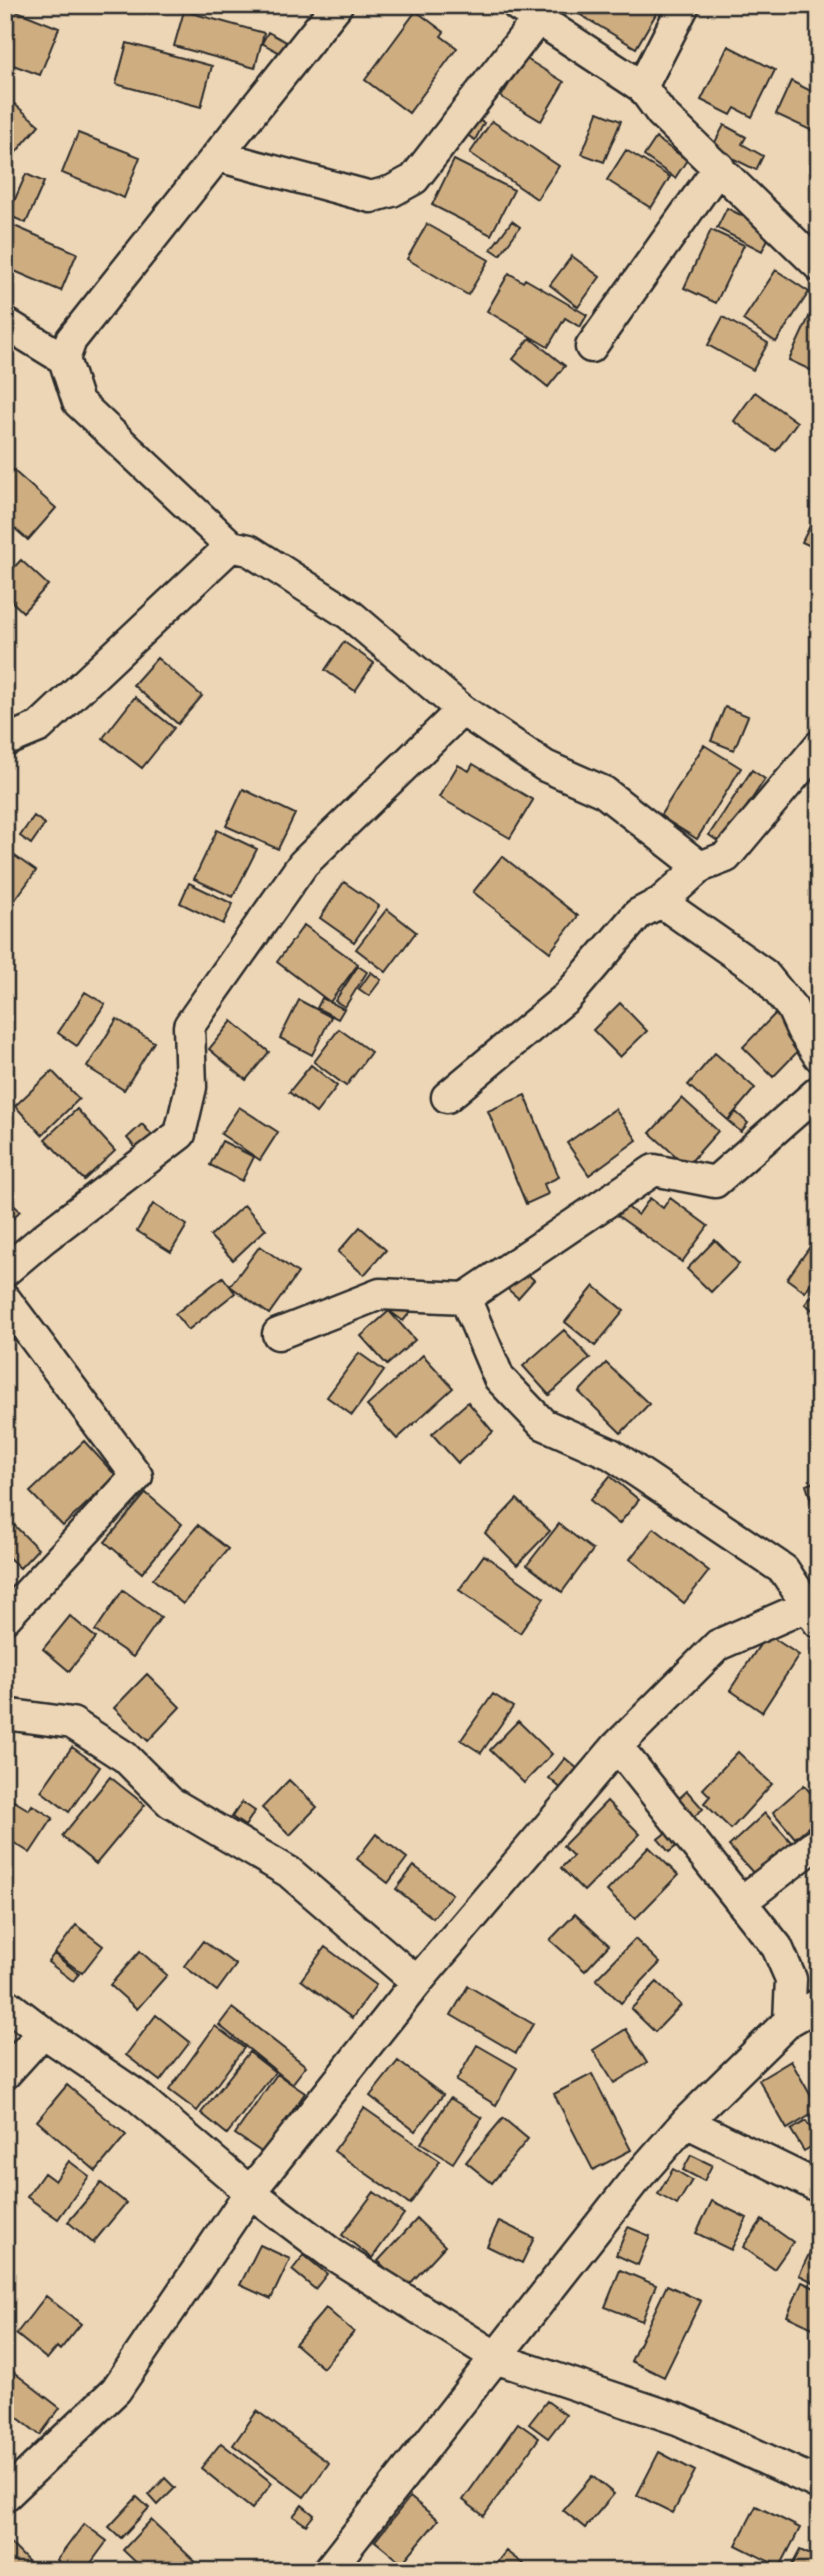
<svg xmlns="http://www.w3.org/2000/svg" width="824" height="2576" font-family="'Indie Flower',sans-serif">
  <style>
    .building { fill: #cead81; stroke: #2b2b2b; stroke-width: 2 }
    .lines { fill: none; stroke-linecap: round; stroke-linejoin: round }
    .minor-casing { stroke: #2b2b2b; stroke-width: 35 }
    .minor { stroke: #edd6b6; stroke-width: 30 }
  </style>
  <rect width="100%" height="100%" fill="#edd6b6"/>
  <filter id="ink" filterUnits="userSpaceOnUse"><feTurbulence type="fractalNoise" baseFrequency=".0143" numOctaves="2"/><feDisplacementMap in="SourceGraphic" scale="14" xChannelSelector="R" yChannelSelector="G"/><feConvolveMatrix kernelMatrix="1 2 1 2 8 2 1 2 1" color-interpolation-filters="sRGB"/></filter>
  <g filter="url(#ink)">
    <!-- building -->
    <path class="building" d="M564,5H657L660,7L636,48Z
      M14,10L59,28L40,75L5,62V32Z
      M184,11L264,33L255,68L174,46Z
      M416,11L444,32L441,36L457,48L409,113L365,80Z
      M268,32L286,42L280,53L262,43Z
      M127,43L212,66L201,107L116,84Z
      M728,46L775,70L752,117L735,108L731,115L701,100Z
      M525,58L564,82L541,121L501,97Z
      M791,81L819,95V134L776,114Z
      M5,96L39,125L12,157L5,151Z
      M598,112L621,121L604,162L582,154Z
      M473,117L484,123L475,140L464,133Z
      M492,121L559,166L537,199L470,153Z
      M724,125L746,137L742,144L763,156L756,170L712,148Z
      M78,133L140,157L124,198L62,173Z
      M656,138L687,160L675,178L644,156Z
      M626,150L670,177L651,208L607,180Z
      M454,160L514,190L491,235L432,205Z
      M26,174L44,182L26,223L8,215Z
      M727,208L772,231L762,251L717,228Z
      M512,221L520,227L500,255L491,249Z
      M5,222L77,253L61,291L5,267Z
      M427,224L489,260L468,295L407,259Z
      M711,230L744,245L716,303L684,288Z
      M572,256L600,277L578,307L550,285Z
      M776,270L809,292L776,342L743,320Z
      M509,273L523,282L525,279L587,315L580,327L565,318L548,347L487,311Z
      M810,315L819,319V374L789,360Z
      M723,317L768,343L753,370L708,345Z
      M530,338L565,366L548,387L513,359Z
      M755,392L797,422L776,451L734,421Z
      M5,463L56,508L28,540L5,520Z
      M819,508V550L802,542Z
      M21,560L48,585L23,612L5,595V577Z
      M344,642L374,663L355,691L325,670Z
      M157,658L202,696L178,724L133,685Z
      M135,697L174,728L142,768L103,738Z
      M725,707L748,716L734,750L711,741Z
      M704,745L741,768L697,839L660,816Z
      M473,764L533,800L510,838L439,797L458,765L469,771Z
      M752,770L765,779L722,844L709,835Z
      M243,789L295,814L278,849L226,826Z
      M34,816L45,824L31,844L20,836Z
      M217,830L257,849L233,897L194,879Z
      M5,849L36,871L12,904L5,900Z
      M502,856L578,916L550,952L473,892Z
      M344,882L379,906L354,942L320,918Z
      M189,883L233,904L223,924L180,903Z
      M387,909L416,932L386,972L356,949Z
      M304,925L358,964L330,1002L277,962Z
      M358,966L367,972L345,1007L335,1001Z
      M371,972L381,980L369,996L359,989Z
      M85,992L105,1004L77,1046L58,1033Z
      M322,998L344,1009L338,1019L317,1008Z
      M299,1000L331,1017L312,1055L280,1038Z
      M620,1003L647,1031L620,1057L593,1030Z
      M775,1014L805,1044L773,1077L743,1047Z
      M117,1019L154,1042L124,1090L87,1067Z
      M232,1021L269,1052L246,1080L209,1049Z
      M339,1029L371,1052L346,1086L314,1062Z
      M715,1053L755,1088L728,1120L688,1085Z
      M311,1065L337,1086L316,1113L289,1092Z
      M52,1071L79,1099L42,1135L15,1106Z
      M525,1095L559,1177L544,1184L548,1194L526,1204L488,1111Z
      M682,1098L718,1131L687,1166L650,1133Z
      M239,1107L278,1132L260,1160L221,1134Z
      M77,1109L115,1151L84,1180L45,1139Z
      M615,1109L637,1140L589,1175L567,1143Z
      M736,1112L748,1123L741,1132L728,1121Z
      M142,1124L153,1136L137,1150L127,1138Z
      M222,1141L254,1157L242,1181L210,1165Z
      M5,1197L20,1211L5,1226Z
      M650,1198L663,1208L670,1198L708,1226L682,1262L618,1216L626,1206L638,1215Z
      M153,1204L187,1225L171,1252L137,1231Z
      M244,1205L266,1229L233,1260L210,1236Z
      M360,1227L386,1250L364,1275L338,1252Z
      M819,1234V1271L805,1292L787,1279Z
      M715,1240L739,1264L711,1292L687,1269Z
      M260,1246L298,1273L269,1314L230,1286Z
      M520,1267L534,1280L518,1298L504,1286Z
      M223,1277L235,1293L188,1330L175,1314Z
      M594,1286L624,1311L595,1346L565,1322Z
      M819,1287V1315L805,1304Z
      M400,1301L412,1310L403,1321L391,1312Z
      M389,1311L415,1340L387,1365L361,1336Z
      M564,1330L590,1358L549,1395L523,1366Z
      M359,1353L384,1371L352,1415L327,1397Z
      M423,1355L453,1388L397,1439L367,1406Z
      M606,1363L649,1404L621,1433L579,1392Z
      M468,1402L493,1432L458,1463L432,1434Z
      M84,1441L116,1476L63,1526L30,1492Z
      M610,1476L639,1500L619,1524L590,1500Z
      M819,1480V1525L806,1485Z
      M146,1493L182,1524L142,1573L105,1542Z
      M517,1499L550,1531L517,1565L485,1533Z
      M9,1520L38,1549L20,1568L5,1554V1524Z
      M559,1524L593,1550L562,1592L527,1565Z
      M198,1525L228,1549L183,1604L153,1579Z
      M654,1528L709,1571L684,1603L630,1559Z
      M484,1555L544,1598L520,1633L459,1590Z
      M123,1590L161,1617L133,1657L95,1631Z
      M70,1616L96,1638L69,1671L43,1649Z
      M767,1634L799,1655L762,1712L730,1690Z
      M147,1674L180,1707L148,1741L114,1708Z
      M493,1694L513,1707L481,1753L461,1740Z
      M518,1721L552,1754L524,1783L490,1750Z
      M72,1747L100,1767L69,1812L41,1791Z
      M738,1752L772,1784L731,1829L704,1803L710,1796L703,1789Z
      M565,1758L580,1771L564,1791L549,1778Z
      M110,1777L145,1805L96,1864L62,1836Z
      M289,1780L317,1807L290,1835L262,1808Z
      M804,1785L819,1803V1818L795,1838L773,1812Z
      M687,1791L703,1809L691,1819L675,1802Z
      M14,1801L29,1810L32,1805L53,1818L30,1853L5,1837V1814Z
      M607,1801L640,1834L584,1891L561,1868L573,1856L563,1846Z
      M242,1802L255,1811L245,1826L232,1817Z
      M765,1813L792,1843L756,1876L729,1846Z
      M668,1831L679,1844L669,1852L658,1839Z
      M376,1834L407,1858L388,1883L357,1859Z
      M649,1847L678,1875L635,1919L607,1891Z
      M414,1866L452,1894L433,1918L396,1889Z
      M575,1914L609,1945L585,1971L550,1940Z
      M76,1925L103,1946L82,1973L55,1953Z
      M635,1939L660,1963L621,2003L596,1979Z
      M203,1941L236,1965L217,1991L184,1966Z
      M325,1947L376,1985L352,2018L301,1980Z
      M140,1951L167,1975L137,2009L110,1985Z
      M54,1954L79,1974L73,1981L48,1962Z
      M657,1982L681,2005L655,2032L631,2009Z
      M468,1986L533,2024L516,2053L451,2015Z
      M232,2008L306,2066L292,2084L219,2025Z
      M156,2015L190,2042L160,2081L126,2055Z
      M215,2026L244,2048L197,2111L169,2090Z
      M626,2029L647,2063L614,2083L593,2050Z
      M477,2045L517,2068L496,2105L456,2081Z
      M249,2052L275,2072L227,2134L201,2113Z
      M398,2061L443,2095L415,2131L370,2096Z
      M791,2061L819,2110L787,2129L759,2080Z
      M277,2074L305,2093L263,2153L235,2134Z
      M592,2074L631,2150L593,2170L554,2094Z
      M67,2085L126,2135L96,2171L37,2121Z
      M450,2098L482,2118L453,2163L421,2143Z
      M364,2108L440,2161L410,2204L334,2151Z
      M503,2118L528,2139L492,2183L466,2162Z
      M806,2121L819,2142L804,2151L791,2130Z
      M691,2155L712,2165L704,2181L683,2170Z
      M69,2161L89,2176L58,2219L27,2197L44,2173L55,2181Z
      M673,2169L692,2180L677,2205L658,2194Z
      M101,2183L126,2203L93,2243L68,2222Z
      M374,2192L404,2214L372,2258L342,2235Z
      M712,2201L747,2218L731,2250L696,2233Z
      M417,2219L445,2246L406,2288L378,2261Z
      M762,2220L793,2242L774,2269L743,2247Z
      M499,2221L534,2238L522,2263L487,2246Z
      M628,2227L650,2236L638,2265L616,2255Z
      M817,2237L819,2238V2285L799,2275Z
      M260,2245L290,2259L271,2299L240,2285Z
      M304,2255L327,2274L315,2289L292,2270Z
      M620,2270L656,2285L642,2321L605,2307Z
      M802,2282L819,2290V2331L787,2316Z
      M667,2285L701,2301L664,2377L631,2361Z
      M46,2296L81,2324L60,2350L57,2347L47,2359L16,2334Z
      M326,2308L354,2332L323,2368L295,2344Z
      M12,2371L60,2408L40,2435L5,2408V2380Z
      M547,2401L566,2415L548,2438L529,2424Z
      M257,2411L329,2463L304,2497L233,2445Z
      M518,2423L539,2438L484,2516L463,2500Z
      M221,2443L272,2483L252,2509L201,2468Z
      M659,2452L695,2471L673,2513L637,2495Z
      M592,2476L614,2494L585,2528L563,2510Z
      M165,2478L175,2488L158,2505L149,2495Z
      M137,2497L149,2508L121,2538L109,2527Z
      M410,2497L438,2520L402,2563L375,2541Z
      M302,2505L314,2515L306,2525L293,2516Z
      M756,2506L800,2528L780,2567L736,2545Z
      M151,2520L205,2571H145L123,2550Z
      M84,2524L107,2541L85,2571H72L57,2560Z
      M5,2538L30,2563L23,2571H5Z
      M800,2550L819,2559V2571H789Z
      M506,2551L532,2571H490Z"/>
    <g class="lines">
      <!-- minor casing -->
      <g class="minor-casing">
        <path id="minor" d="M337,5L71,340L64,359L78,402L231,546L249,550L349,614L462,710L545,766L604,792L700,867
          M517,5L642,87L661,113L819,266
          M642,87L684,5
          M218,156L371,197L392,191L414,179L537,20
          M5,323L64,359
          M591,347L719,167
          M5,741L39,727L231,546
          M661,902L764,974L792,1008L802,1030L819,1056
          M447,1097L567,997L638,914L661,902L700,867L726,857L819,746
          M5,1271L44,1238L180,1134L191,1087L189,1026L303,864L462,710
          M5,1299L137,1476L5,1618
          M278,1334L380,1294L465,1298
          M818,1622L784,1570L611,1454L543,1424L499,1378L465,1298L654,1170L715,1182L819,1091
          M5,1714L72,1723L125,1757L170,1802L289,1872L417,1982
          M617,1746L777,1947L791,1979L789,2021
          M741,1902L819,1842
          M5,2003L43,2032L136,2095L250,2192L332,2254L501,2360L680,2420L819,2484
          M5,2074L43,2032
          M686,2122L819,2187
          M5,2496L116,2390L250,2192L417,1982L617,1746L718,1645L807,1606
          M328,2571L634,2181L686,2122L789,2021L819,2004"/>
      </g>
      <!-- minor -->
      <use href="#minor" class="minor"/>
    </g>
  </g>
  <!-- margin -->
  <rect width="824" height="2576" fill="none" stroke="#edd6b6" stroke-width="28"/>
  <rect x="14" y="14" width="796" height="2548" fill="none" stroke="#2b2b2b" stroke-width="2.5" filter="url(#ink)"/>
</svg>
